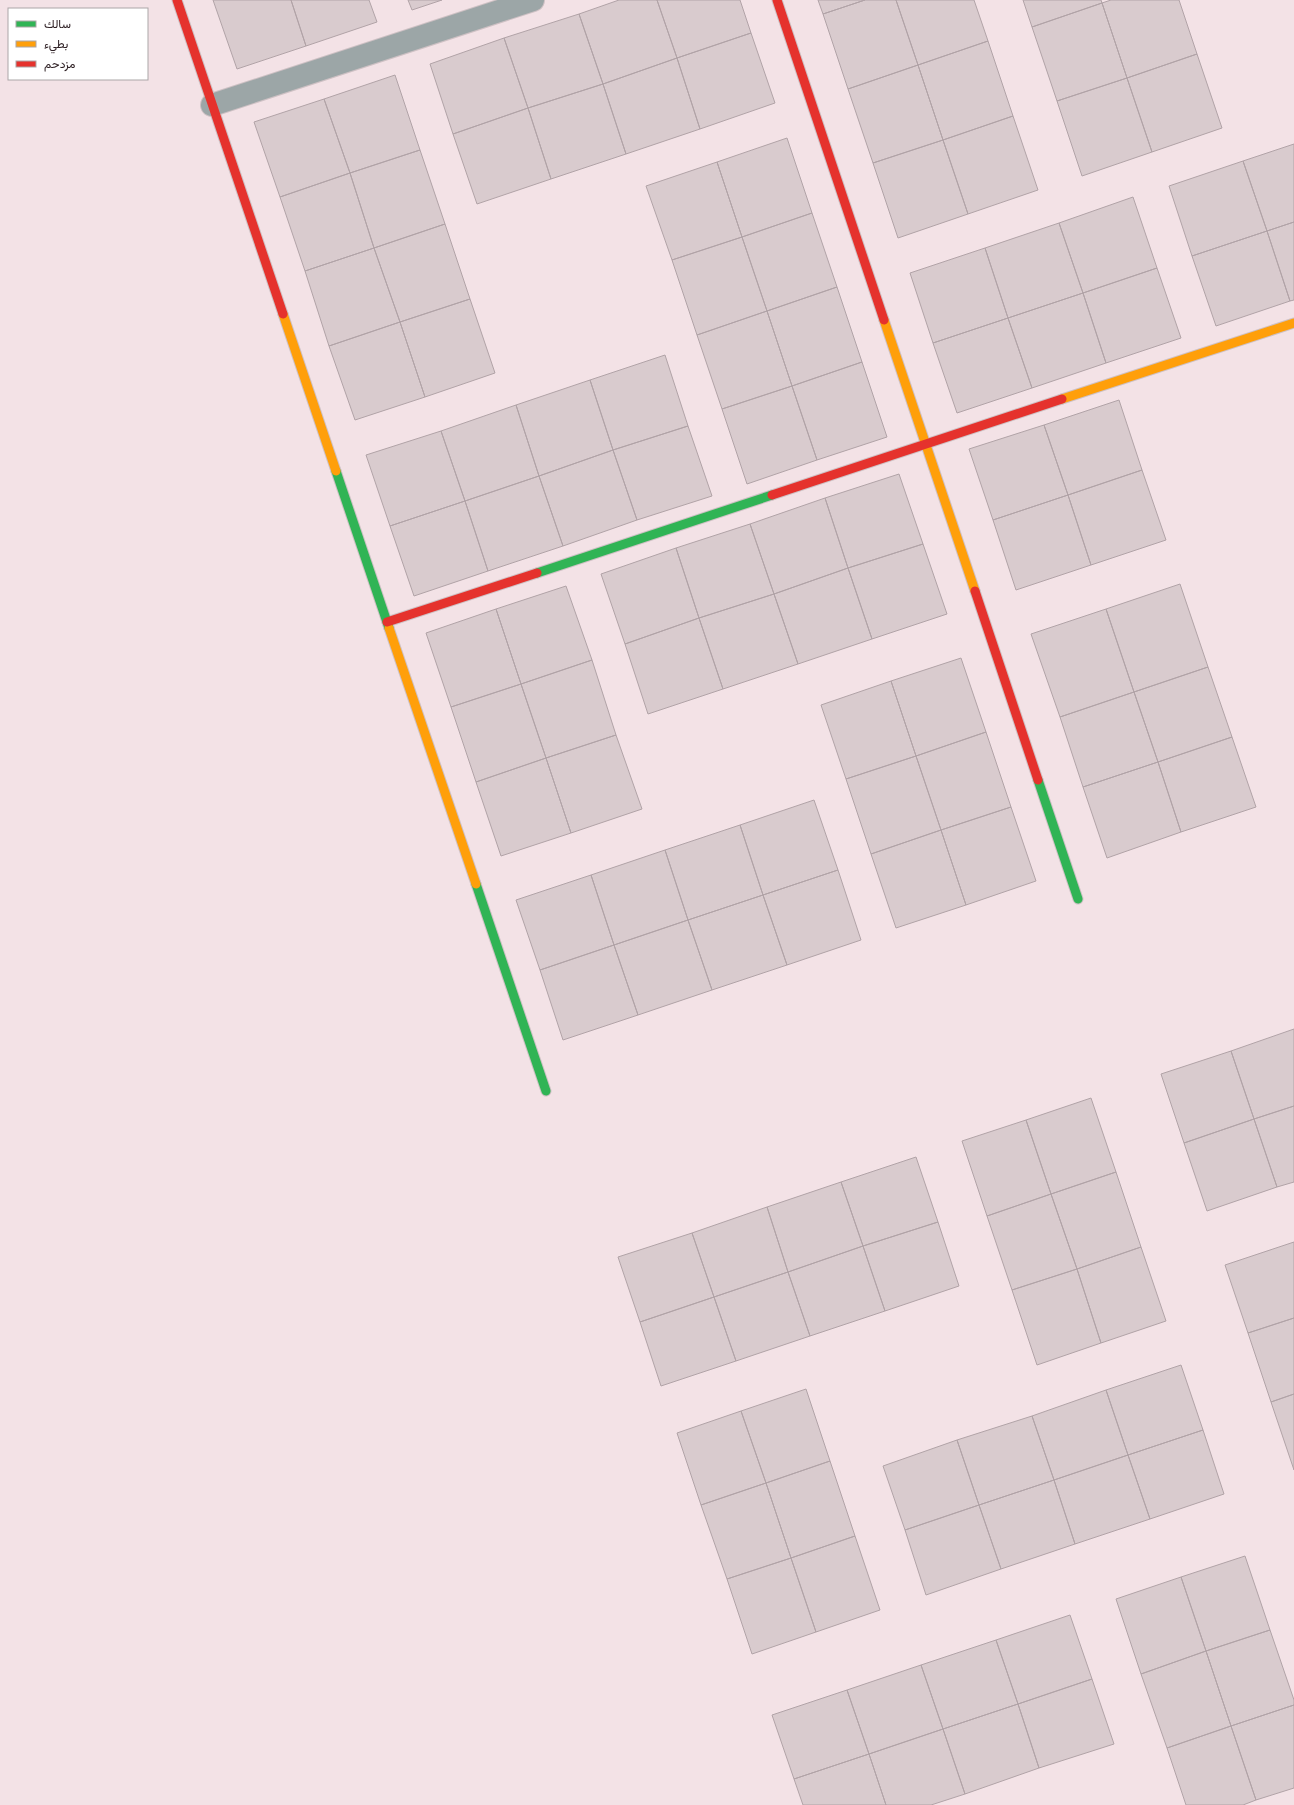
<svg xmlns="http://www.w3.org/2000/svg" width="1294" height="1805" font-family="'IBM Plex Sans',Vazirmatn,sans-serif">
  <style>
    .building { fill: #d9cbce; stroke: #b1a3a7 }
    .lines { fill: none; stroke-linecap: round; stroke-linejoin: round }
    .street-casing { stroke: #cec1c4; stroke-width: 24 }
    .fast-casing { stroke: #cec1c4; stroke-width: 11 }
    .slow-casing { stroke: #cec1c4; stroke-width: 11 }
    .jam-casing { stroke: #cec1c4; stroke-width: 11 }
    .street { stroke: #9ca6a7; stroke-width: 22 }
    .fast { stroke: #30b455; stroke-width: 9 }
    .slow { stroke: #ff9f0a; stroke-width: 9 }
    .jam { stroke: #e5322d; stroke-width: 9 }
  </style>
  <rect width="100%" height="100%" fill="#f3e2e6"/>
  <!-- building -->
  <path class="building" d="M213,0H291L306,46L237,69Z
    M291,0H369L377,22L306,46Z
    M408,0H442L412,10Z
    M619,0H657L677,58L603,84L579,14Z
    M657,0H740L751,33L677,58Z
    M818,0H865L823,14Z
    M865,0H896L918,65L848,89L823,14Z
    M896,0H974L988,41L918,65Z
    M1023,0H1101L1102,3L1032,27Z
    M1111,0H1179L1197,54L1127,78L1102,3Z
    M1102,3L1127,78L1057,101L1032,27Z
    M579,14L603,84L528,108L504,38Z
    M751,33L775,103L700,129L677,58Z
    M504,38L528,108L453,134L430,64Z
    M988,41L1013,116L943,140L918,65Z
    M1197,54L1222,128L1152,152L1127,78Z
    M677,58L700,129L626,154L603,84Z
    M918,65L943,140L873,163L848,89Z
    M395,75L420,150L350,173L324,99Z
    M1127,78L1152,152L1082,176L1057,101Z
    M603,84L626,154L551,179L528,108Z
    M324,99L350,173L280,197L254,122Z
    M528,108L551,179L477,204L453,134Z
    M1013,116L1038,190L968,214L943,140Z
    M787,138L812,213L742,237L717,162Z
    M943,140L968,214L898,238L873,163Z
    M1294,144V222L1267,231L1243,161Z
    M420,150L445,224L374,248L350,173Z
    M1243,161L1267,231L1192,256L1169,186Z
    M717,162L742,237L672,260L646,186Z
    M350,173L374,248L305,271L280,197Z
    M1133,197L1157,268L1083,293L1059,223Z
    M812,213L837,287L767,311L742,237Z
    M1294,222V300L1290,301L1267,231Z
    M1059,223L1083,293L1008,318L985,248Z
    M445,224L470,299L400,322L374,248Z
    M1267,231L1290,301L1216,326L1192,256Z
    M742,237L767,311L697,335L672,260Z
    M374,248L400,322L329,346L305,271Z
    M985,248L1008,318L933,343L910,273Z
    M1157,268L1181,338L1106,363L1083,293Z
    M837,287L862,362L792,386L767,311Z
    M1083,293L1106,363L1032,388L1008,318Z
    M470,299L495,373L425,397L400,322Z
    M767,311L792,386L722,409L697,335Z
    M1008,318L1032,388L957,413L933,343Z
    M400,322L425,397L355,420L329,346Z
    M665,355L688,426L613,450L590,380Z
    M862,362L887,437L817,460L792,386Z
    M590,380L613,450L539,476L516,405Z
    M792,386L817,460L747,484L722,409Z
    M1119,400L1142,470L1068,495L1044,425Z
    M516,405L539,476L465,501L441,431Z
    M1044,425L1068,495L993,520L969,449Z
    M688,426L712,496L637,520L613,450Z
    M441,431L465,501L390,526L366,455Z
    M613,450L637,520L563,546L539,476Z
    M1142,470L1166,540L1091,565L1068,495Z
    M899,474L923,544L848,568L825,498Z
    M539,476L563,546L488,571L465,501Z
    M1068,495L1091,565L1016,590L993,520Z
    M825,498L848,568L774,594L750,524Z
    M465,501L488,571L414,596L390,526Z
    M750,524L774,594L699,618L676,548Z
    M923,544L947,614L872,639L848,568Z
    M676,548L699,618L625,644L601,574Z
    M848,568L872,639L798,664L774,594Z
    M1180,584L1208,667L1134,692L1106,609Z
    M566,586L592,660L521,684L496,609Z
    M774,594L798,664L723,689L699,618Z
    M496,609L521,684L451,707L426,633Z
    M1106,609L1134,692L1060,717L1031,634Z
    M699,618L723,689L648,714L625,644Z
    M961,658L986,732L916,756L891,681Z
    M592,660L616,735L546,758L521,684Z
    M1208,667L1232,737L1158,762L1134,692Z
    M891,681L916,756L846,779L821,705Z
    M521,684L546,758L476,782L451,707Z
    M1134,692L1158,762L1083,787L1060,717Z
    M986,732L1011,807L941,830L916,756Z
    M616,735L642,809L571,833L546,758Z
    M1232,737L1256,807L1181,832L1158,762Z
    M916,756L941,830L871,854L846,779Z
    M546,758L571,833L501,856L476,782Z
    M1158,762L1181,832L1107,858L1083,787Z
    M814,800L838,870L763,895L740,825Z
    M1011,807L1036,881L966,905L941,830Z
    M740,825L763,895L688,920L665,850Z
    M941,830L966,905L896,928L871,854Z
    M665,850L688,920L614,945L591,875Z
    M838,870L861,940L787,965L763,895Z
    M591,875L614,945L540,970L516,900Z
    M763,895L787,965L712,990L688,920Z
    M688,920L712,990L638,1015L614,945Z
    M614,945L638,1015L563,1040L540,970Z
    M1294,1029V1106L1254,1119L1231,1051Z
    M1231,1051L1254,1119L1184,1143L1161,1074Z
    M1091,1098L1116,1172L1051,1194L1026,1120Z
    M1294,1106V1182L1277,1187L1254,1119Z
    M1254,1119L1277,1187L1207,1211L1184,1143Z
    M1026,1120L1051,1194L987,1216L962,1141Z
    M916,1157L938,1222L863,1246L841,1182Z
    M1116,1172L1141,1247L1077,1269L1051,1194Z
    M841,1182L863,1246L788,1272L767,1207Z
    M1051,1194L1077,1269L1012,1290L987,1216Z
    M767,1207L788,1272L714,1297L692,1233Z
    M938,1222L959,1286L885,1311L863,1246Z
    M692,1233L714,1297L640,1322L618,1257Z
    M1294,1242V1318L1248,1333L1225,1265Z
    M863,1246L885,1311L810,1336L788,1272Z
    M1141,1247L1166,1321L1101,1343L1077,1269Z
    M1077,1269L1101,1343L1037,1365L1012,1290Z
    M788,1272L810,1336L736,1361L714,1297Z
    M714,1297L736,1361L661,1386L640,1322Z
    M1294,1318V1394L1271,1402L1248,1333Z
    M1181,1365L1203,1430L1128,1455L1106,1390Z
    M806,1389L830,1461L766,1483L741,1411Z
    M1106,1390L1128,1455L1054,1480L1032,1416Z
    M1294,1394V1470L1271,1402Z
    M741,1411L766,1483L701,1505L677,1433Z
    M1032,1416L1054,1480L979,1505L957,1440Z
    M1203,1430L1224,1494L1150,1519L1128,1455Z
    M957,1440L979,1505L905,1530L883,1466Z
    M1128,1455L1150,1519L1075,1544L1054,1480Z
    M830,1461L855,1536L791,1558L766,1483Z
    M1054,1480L1075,1544L1001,1569L979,1505Z
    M766,1483L791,1558L727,1579L701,1505Z
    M979,1505L1001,1569L926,1595L905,1530Z
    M855,1536L880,1610L816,1632L791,1558Z
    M1245,1556L1270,1630L1206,1651L1181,1577Z
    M791,1558L816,1632L752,1654L727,1579Z
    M1181,1577L1206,1651L1141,1674L1116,1599Z
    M1070,1615L1092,1679L1018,1704L996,1640Z
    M1270,1630L1294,1700V1705L1231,1726L1206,1651Z
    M996,1640L1018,1704L943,1729L921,1665Z
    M1206,1651L1231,1726L1167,1748L1141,1674Z
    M921,1665L943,1729L869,1754L847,1690Z
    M1092,1679L1114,1744L1039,1768L1018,1704Z
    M847,1690L869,1754L794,1779L772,1715Z
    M1018,1704L1039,1768L965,1794L943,1729Z
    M1294,1705V1788L1256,1800L1231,1726Z
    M1231,1726L1256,1800L1243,1805H1186L1167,1748Z
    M943,1729L965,1794L931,1805H886L869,1754Z
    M869,1754L886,1805H803L794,1779Z"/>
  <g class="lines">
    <!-- street casing -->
    <g class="street-casing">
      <path id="street" d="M212,105L533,0"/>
    </g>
    <!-- fast casing -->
    <g class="fast-casing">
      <path id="fast" d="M336,471L389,628
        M537,573L772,495
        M1038,780L1078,899
        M476,884L546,1091"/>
    </g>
    <!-- slow casing -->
    <g class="slow-casing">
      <path id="slow" d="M283,314L336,471
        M884,320L975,591
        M1062,399L1294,323
        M389,628L476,884"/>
    </g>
    <!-- jam casing -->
    <g class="jam-casing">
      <path id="jam" d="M177,0L283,314
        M777,0L884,320
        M772,495L1062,399
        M975,591L1038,780
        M387,622L537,573"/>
    </g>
    <!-- street -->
    <use href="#street" class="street"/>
    <!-- fast -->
    <use href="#fast" class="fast"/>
    <!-- slow -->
    <use href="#slow" class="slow"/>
    <!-- jam -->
    <use href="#jam" class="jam"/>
  </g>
  <!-- legend -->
  <rect x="8" y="8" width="140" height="72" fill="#ffffff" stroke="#aba6a7"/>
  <rect x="16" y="21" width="20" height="6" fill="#30b455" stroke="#aba6a7"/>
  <text x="44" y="28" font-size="12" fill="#2e2024">سالك</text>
  <rect x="16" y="41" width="20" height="6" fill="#ff9f0a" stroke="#aba6a7"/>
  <text x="44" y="48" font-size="12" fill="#2e2024">بطيء</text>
  <rect x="16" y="61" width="20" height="6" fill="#e5322d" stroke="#aba6a7"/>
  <text x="44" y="68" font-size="12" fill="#2e2024">مزدحم</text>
</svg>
